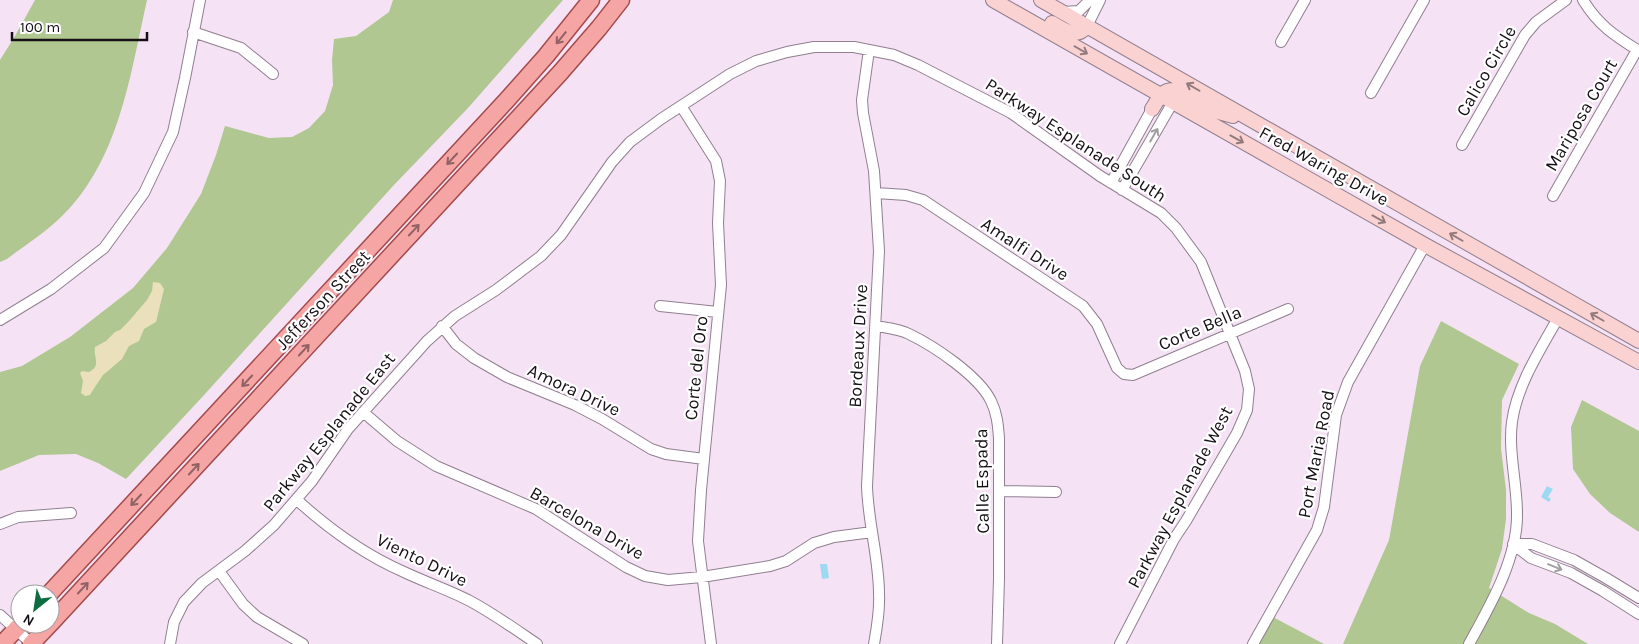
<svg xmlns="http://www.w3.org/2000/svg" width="1639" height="644" font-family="Karla,sans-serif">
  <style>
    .green { fill: #b0c791 }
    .sand { fill: #eae0bb }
    .water { fill: #9ed9f3 }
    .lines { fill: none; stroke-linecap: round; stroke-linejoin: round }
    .street-casing { stroke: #907f8f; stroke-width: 12 }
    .secondary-casing { stroke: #907f8f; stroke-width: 16 }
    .primary-casing { stroke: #a34a4b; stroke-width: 19 }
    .street { stroke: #fff; stroke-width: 10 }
    .secondary { stroke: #fad2d1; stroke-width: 14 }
    .primary { stroke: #f5a5a4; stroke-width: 16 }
    .oneway { stroke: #916264 }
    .oneway2 { stroke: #937b7d }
    .oneway3 { stroke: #a29fa2 }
    .labels { text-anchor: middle; stroke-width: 4.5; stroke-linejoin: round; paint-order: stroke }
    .street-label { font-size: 18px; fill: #161016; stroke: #fff }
  </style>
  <rect width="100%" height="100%" fill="#f5e3f5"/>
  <!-- green -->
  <path class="green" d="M35,0H147C130,76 119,163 59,219C43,234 24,246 7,259L0,262V60L15,36Z
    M393,0H563L468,108L393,186L205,394L126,479L98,463L76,454L39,455L0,471V372L22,366L70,337L133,288L167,248L201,194L216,155L225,126L269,138L292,137L309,128L325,111L333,85L332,60L334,39L356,36L389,12Z
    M1441,321L1519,364L1502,400L1501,448L1506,490V519L1502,549L1489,588L1529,613L1555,624L1588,644H1343L1389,540L1420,366Z
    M1582,400L1639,431V532L1610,513L1590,494L1573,469L1571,427Z
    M1269,615L1324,644H1253Z"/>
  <!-- sand -->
  <path class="sand" d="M153,282L160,283L164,289L156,322L144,329L139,341L129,346L122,359L103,375L93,390L90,395L85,396L81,393L83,381L80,373L82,371L89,372C102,366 93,357 95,347L106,341L115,332L120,330L129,321L147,300L152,291Z"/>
  <!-- water -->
  <path class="water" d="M1547,486L1553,489L1548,497L1551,499L1549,502L1541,497Z
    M820,564H827L829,578L822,579Z"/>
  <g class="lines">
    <!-- street casing -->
    <g class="street-casing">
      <path id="street" d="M1583,0C1598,25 1615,36 1639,51
        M1063,12L1079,11L1090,0
        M1087,26L1100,0
        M193,32L241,48L273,74
        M1281,42L1305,0
        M869,50L862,100L863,113L874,171L879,251L867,486C868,523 879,558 879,594C880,611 877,627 874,644
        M1371,93L1424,0
        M681,106L716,161L720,181L718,223L721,285L701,490L698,541L711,644
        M1462,145L1525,35L1536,22L1566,0
        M1111,183L1152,109
        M1122,190L1173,102
        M876,193L906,195L923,200L1083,306L1097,324L1117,368L1124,374L1133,375L1288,309
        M1553,196L1637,50
        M660,306L718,312
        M0,320L51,289L104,248L144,193L173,132L185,78L200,0
        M442,326L456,344L474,358L507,377L575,405L602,419L651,449L666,454L704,459
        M876,326C887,328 899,329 909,334C934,346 979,376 991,401C997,413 998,425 999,438V579L997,644
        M363,412L397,441L436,466L536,509L626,567L645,576L668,580L702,577L770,566L786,561L814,543L834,537L872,532
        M999,491L1056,492
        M297,500C329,529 365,555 404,572C425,582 449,590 470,601C494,614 515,629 537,644
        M0,524L18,517L71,513
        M1513,544L1531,558L1571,573L1603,591L1639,614
        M1513,544H1532L1574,560L1606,578L1639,598
        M219,571L243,604L257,617L303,644
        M0,615L32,644
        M170,644L174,622L184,602L202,583L245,551L274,525L312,481L348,429L427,341L455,316L496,290L541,256L561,235L612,162L630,142L661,119L730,74L756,61L787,52L814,47H854L894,55L918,65L1011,113L1100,176L1161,213L1176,228L1201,262L1245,371L1249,389L1247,410L1237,433L1186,521L1174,539L1120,644
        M1253,644L1317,530L1324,507L1336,415L1348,382L1425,245
        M1469,644C1490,606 1518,558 1517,513C1517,484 1508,450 1512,422C1517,385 1540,350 1558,318"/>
    </g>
    <!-- secondary casing -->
    <g class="secondary-casing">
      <path id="secondary" d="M993,0L1425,245L1639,362
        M1041,0L1639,341
        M1052,23C1065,30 1076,40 1087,26
        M1152,109C1158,100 1161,90 1173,90L1215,111L1233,116"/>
    </g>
    <!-- primary casing -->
    <g class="primary-casing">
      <path id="primary" d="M49,594L506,101L546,56L591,0
        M50,624L560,73L599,28L621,0
        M2,644L21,624
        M31,644L50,624"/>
    </g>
    <!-- street -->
    <use href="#street" class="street"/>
    <!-- secondary -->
    <use href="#secondary" class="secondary"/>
    <!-- primary -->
    <use href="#primary" class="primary"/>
  </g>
  <!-- one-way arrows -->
  <defs><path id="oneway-shaft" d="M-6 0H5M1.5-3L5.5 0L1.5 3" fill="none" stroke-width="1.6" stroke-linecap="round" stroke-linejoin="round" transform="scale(1.25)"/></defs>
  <g class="oneway">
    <use href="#oneway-shaft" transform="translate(561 38) rotate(129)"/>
    <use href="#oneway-shaft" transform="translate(452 159) rotate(133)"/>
    <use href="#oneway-shaft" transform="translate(414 230) rotate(-47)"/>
    <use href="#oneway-shaft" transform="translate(304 350) rotate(-47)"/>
    <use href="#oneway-shaft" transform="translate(247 381) rotate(133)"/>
    <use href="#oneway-shaft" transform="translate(194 469) rotate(-47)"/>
    <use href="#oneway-shaft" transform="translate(136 500) rotate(133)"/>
    <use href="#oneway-shaft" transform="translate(83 588) rotate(-47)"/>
  </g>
  <g class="oneway2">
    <use href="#oneway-shaft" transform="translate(1081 50) rotate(30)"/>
    <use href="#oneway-shaft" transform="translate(1193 87) rotate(-150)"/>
    <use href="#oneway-shaft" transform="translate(1237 139) rotate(29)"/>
    <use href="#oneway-shaft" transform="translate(1379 219) rotate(29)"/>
    <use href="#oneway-shaft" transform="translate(1456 237) rotate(-150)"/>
    <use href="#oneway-shaft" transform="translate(1597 317) rotate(-150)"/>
  </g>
  <g class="oneway3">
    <use href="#oneway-shaft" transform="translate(1154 135) rotate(-60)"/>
    <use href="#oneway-shaft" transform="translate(1555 567) rotate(22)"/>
  </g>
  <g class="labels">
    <!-- street labels -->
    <g class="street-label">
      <text transform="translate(1486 71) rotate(-60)" y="6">Calico Circle</text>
      <text transform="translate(1581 115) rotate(-60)" y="6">Mariposa Court</text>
      <text transform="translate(1076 140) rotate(33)" y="6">Parkway Esplanade South</text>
      <text transform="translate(1324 166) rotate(29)" y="6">Fred Waring Drive</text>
      <text transform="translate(1025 249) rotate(33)" y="6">Amalfi Drive</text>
      <text transform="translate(323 300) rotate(-47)" y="6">Jefferson Street</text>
      <text transform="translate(1200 328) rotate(-23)" y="6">Corte Bella</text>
      <text transform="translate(858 346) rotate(-87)" y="6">Bordeaux Drive</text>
      <text transform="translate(696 368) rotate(-84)" y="6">Corte del Oro</text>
      <text transform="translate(574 390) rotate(25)" y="6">Amora Drive</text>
      <text transform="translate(329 432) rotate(-51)" y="6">Parkway Esplanade East</text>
      <text transform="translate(1316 454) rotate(-79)" y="6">Port Maria Road</text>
      <text transform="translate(982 481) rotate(-91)" y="6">Calle Espada</text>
      <text transform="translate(1180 497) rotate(-62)" y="6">Parkway Esplanade West</text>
      <text transform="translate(587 523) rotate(30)" y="6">Barcelona Drive</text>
      <text transform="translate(422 560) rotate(26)" y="6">Viento Drive</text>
    </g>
  </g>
  <!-- north arrow -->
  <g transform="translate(35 609) rotate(210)"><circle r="24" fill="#ffffff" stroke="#a29fa2"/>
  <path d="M0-4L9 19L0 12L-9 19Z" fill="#0d6d41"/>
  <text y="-8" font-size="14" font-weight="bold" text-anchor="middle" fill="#161016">N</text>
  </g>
  <!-- scale -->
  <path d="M12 32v8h135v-8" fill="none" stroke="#161016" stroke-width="2.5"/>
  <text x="20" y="32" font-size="15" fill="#161016" stroke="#ffffff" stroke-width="4" paint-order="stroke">100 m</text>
</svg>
